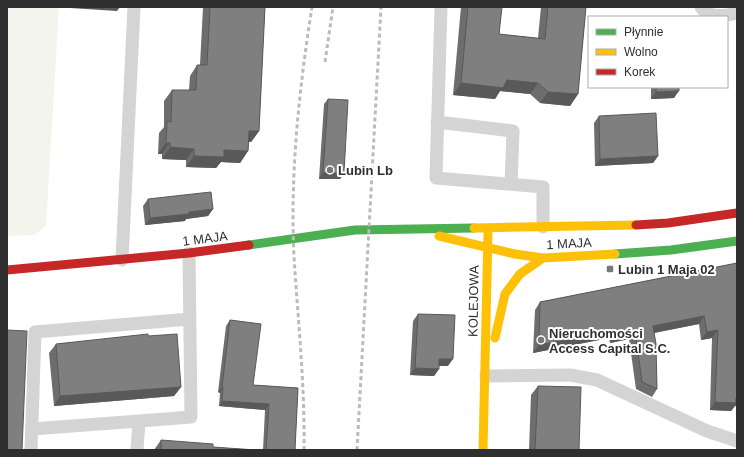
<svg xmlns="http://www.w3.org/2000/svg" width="744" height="457" font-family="Arial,sans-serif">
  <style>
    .green { fill: #f3f5ec }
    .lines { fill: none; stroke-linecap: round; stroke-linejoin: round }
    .lane { stroke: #d4d4d4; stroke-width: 13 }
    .fast { stroke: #4caf50; stroke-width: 9 }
    .slow { stroke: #ffc107; stroke-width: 9 }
    .jam { stroke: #c62828; stroke-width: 9 }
    .rail { stroke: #bbb; stroke-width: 3; stroke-dasharray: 4 3; stroke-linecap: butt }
    .wall { fill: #6d6d6d }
    .shaded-wall { fill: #595959 }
    .building { fill: #7f7f7f; stroke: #595959 }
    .poi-dot { fill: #787878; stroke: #fff; stroke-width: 1.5 }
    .labels { text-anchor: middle; stroke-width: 4; stroke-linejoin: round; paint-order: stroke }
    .poi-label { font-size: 13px; font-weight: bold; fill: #2f2f2f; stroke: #fff; text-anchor: start }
    .street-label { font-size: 13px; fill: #2f2f2f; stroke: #fff }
  </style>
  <rect width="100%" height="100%" fill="#fff"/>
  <!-- green -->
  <path class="green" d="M7,7H59L46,226L34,235L7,236Z"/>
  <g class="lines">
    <!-- lane -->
    <path class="lane" d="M441,7L436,178L543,187V227
      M701,7C708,19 725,16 737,13
      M437,122L513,131L511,184
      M122,260L134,7
      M486,376L570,375L597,380L707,431L737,441
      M32,429L139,421
      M31,450L35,332L190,319
      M137,450L139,421L191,417L189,253"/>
    <!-- fast -->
    <path class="fast" d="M249,245L355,230L474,228
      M615,254L671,250L737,241"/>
    <!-- slow -->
    <path class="slow" d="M474,228L636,225
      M439,236L515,254L543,258L615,254
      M495,338L505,294L520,274L543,258
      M483,450L488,233"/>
    <!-- jam -->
    <path class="jam" d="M636,225L668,223L737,213
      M7,270L189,253L249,245"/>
    <!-- rail -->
    <path class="rail" d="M325,62L333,7
      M304,450C305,385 298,321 294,257C290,173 299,90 312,7
      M357,450L381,7"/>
  </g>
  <!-- wall -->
  <path class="wall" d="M203,7H265L259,131L251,142H249L248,151L240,163L221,162L216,168L186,167V160L162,159V154H158L159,133L164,127V101L172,90H189L190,76L197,65H200Z
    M461,7H502L499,34L538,38L541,7H586L578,94L570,106L540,103L530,94L500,91L495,99L453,95Z
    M651,87H679L674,98L651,99Z
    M328,99L344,173L340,179H319L324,104Z
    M599,116L658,156L653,163L595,166L594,123Z
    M148,199L213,209L208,216L186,219L185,221L145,225L143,206Z
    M737,263L735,406L731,411L710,410L712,338L701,340L699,324L654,333L657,389L652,397L636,389L629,339L610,343L609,338L533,353L535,310L540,302Z
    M418,314L448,366H439V369L434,376L410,375L413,321Z
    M230,320L253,385L298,388L295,450H263L265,410L219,406L220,393L218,392L226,326Z
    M148,336L181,387L174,396L54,406L49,353L56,344Z
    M538,386L579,450H529L531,395Z
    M161,440L213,447L256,450H154Z"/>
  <!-- shaded-wall -->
  <path class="shaded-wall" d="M71,7H120L117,11L70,8Z
    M507,80L538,83L530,94L500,91L495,99L453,95L461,83Z
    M679,91L674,98L651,99L656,92Z
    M548,92L578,94L570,106L540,103Z
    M249,131H259L251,142H241Z
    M166,143H170L162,154H158Z
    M170,147L194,149L186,160L162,159Z
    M224,150L248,151L240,163L221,162L216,168L186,167L194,156Z
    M658,156L653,163L595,166L600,159Z
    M323,173H344L340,179H319Z
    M213,209L208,216L186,219L185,221L145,225L150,218Z
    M704,316L699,324L648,334L653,326Z
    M718,330L712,338L701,340L707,332Z
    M615,331L609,338L533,353L539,345Z
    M635,331L629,339L610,343L615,335Z
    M439,359H453L448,366H435Z
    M415,368L439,369L434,376L410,375Z
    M181,387L174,396L54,406L60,396Z
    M222,387H223L220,393L218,392Z
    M737,398V406H735L731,411L710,410L715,402Z
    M222,401L269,404L265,410L219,406Z"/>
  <!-- building -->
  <path class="building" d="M210,7H265L259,131H249L248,151L224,150V157L194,156V149L170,147V143H166L167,121L171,122L172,90H196L197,65H207Z
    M468,7H502L499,34L545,39L548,7H586L578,94L548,92L538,83L507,80L503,88L461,83Z
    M656,87H679V91L656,92Z
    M328,99L348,100L344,173H323Z
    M656,113L658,156L600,159L599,116Z
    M211,192L213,209L189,212V214L150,218L148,199Z
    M737,263V398H736V403L715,402L718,330L707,332L704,316L653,326L656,344L657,389L642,382L635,331L615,335V331L539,345L540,302Z
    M418,314L455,315L453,359H439V369L415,368Z
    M230,320L261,324L253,385L298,388L295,450H266L269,404L222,401L223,387H222Z
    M7,330L27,331L22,450H7Z
    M148,334V336L177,334L181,387L60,396L56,344Z
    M538,386L581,387L579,450H535Z
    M161,440L213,444V447L256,450H161Z"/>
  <!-- markers -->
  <g class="poi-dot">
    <circle cx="330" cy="170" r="4"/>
    <rect x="606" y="265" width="8" height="8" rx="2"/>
    <circle cx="541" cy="340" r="4"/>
  </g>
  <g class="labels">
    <!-- poi labels -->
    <g class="poi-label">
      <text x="338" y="175">Lubin Lb</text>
      <text x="618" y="274">Lubin 1 Maja 02</text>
      <text x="549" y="338">Nieruchomości<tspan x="549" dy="15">Access Capital S.C.</tspan></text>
    </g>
    <!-- street labels -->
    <g class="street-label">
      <text transform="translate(205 238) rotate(-7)" y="5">1 MAJA</text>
      <text transform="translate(569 243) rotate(-3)" y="5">1 MAJA</text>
      <text transform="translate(473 301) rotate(-89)" y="5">KOLEJOWA</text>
    </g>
  </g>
  <!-- border -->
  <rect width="744" height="457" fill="none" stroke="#2f2f2f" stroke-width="16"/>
  <!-- legend -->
  <rect x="588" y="16" width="140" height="72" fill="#ffffff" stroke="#acacac"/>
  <rect x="596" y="29" width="20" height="6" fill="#4caf50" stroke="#acacac"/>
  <text x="624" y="36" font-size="12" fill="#2f2f2f">Płynnie</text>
  <rect x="596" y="49" width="20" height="6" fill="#ffc107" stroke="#acacac"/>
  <text x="624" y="56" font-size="12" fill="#2f2f2f">Wolno</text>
  <rect x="596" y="69" width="20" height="6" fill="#c62828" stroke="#acacac"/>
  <text x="624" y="76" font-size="12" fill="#2f2f2f">Korek</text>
</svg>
